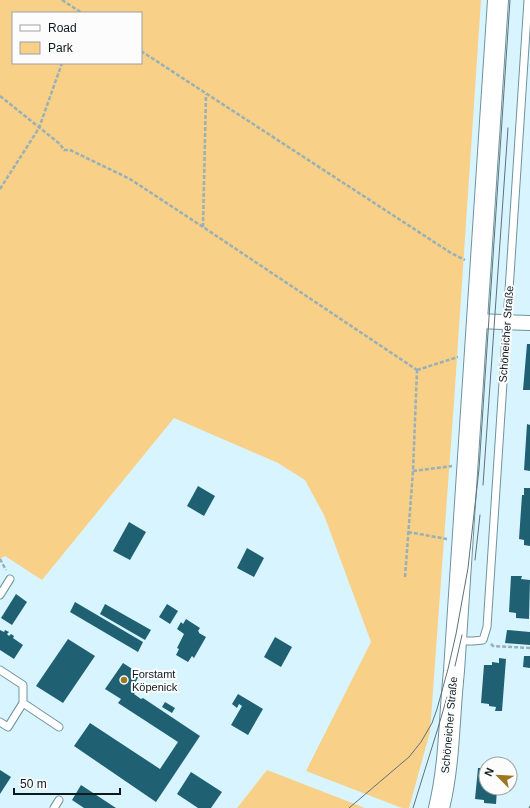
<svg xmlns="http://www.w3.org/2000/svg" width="530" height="808" font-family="Arial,sans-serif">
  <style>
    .green { fill: #f8d087; fill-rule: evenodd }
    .building { fill: #1f6172 }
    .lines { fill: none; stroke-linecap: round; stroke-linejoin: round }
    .service-casing { stroke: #70929d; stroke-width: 9 }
    .minor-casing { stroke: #70929d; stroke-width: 16 }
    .secondary-casing { stroke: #70929d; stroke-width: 22 }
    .path { stroke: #98b0b8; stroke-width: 2.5; stroke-dasharray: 4 2; stroke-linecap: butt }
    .service { stroke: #fff; stroke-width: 7 }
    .minor { stroke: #fff; stroke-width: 14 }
    .secondary { stroke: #fff; stroke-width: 20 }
    .tram { stroke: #5e7278; stroke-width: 1 }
    .poi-dot { fill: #9d7623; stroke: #fcfcfc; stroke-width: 1.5 }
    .labels { text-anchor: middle; stroke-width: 4; stroke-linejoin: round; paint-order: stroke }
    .street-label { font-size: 11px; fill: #0c1a1e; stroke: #fcfcfc }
    .poi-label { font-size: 11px; fill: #0c1a1e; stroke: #fcfcfc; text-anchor: start }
  </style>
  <rect width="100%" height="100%" fill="#d8f5ff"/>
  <!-- green -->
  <path class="green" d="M0,0H481L454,402L430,732L409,808H402L306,771L371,642L324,515L305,480L278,463L174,418L42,580L5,556L0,559ZM13,13H141V63H13Z
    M267,770L365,808H237Z"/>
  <!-- building -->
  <path class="building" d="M527,344H530V390H523Z
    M527,424L530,425V471L524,470Z
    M198,486L215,496L204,516L187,506Z
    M524,488H530V546L524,545V540L519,539L522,495H524Z
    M129,522L146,532L130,560L113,551Z
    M247,548L264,558L254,577L237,568Z
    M511,576H522L521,579L530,580L529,619L516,618V613L509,612Z
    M16,594L27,602L12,625L1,618Z
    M75,602L143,642L138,652L70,612Z
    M105,604L151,630L145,640L100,614Z
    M167,604L178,611L170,624L159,617Z
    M186,619L200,628L198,631L199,632V633L206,637L194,658L192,656L188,662L176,655L179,649L177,648L184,634L177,629L181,622L183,624Z
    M0,630L4,632L5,630L9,632L7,634L9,636L11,634L14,636L13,638L23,645L14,659L0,650Z
    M507,630L530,632V645L505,643Z
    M275,637L292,647L281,667L264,657Z
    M68,639L95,656L63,703L36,686Z
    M524,656H530V668L523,667Z
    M499,658L506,659L502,711H495L496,707L489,706V704L481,703L484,665H492V662L499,663Z
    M123,663L140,674L134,685L138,688L134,694L141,699L143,698L200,736L156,802L74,746L90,723L160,769L178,742L118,703L121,699L105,689Z
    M238,694L263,709L248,735L231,725L242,706L239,704L237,708L232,704Z
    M165,702L175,708L172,713L162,707Z
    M478,768H486V788H501L500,790H497L496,804L484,803V800L475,799Z
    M0,770L11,777L0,794Z
    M191,772L222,792L211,808H198L177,794Z
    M81,785L116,808H84L72,800Z"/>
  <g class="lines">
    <!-- service casing -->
    <g class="service-casing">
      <path id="service" d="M0,595L10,579
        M457,641H473L483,640L487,627L528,0
        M0,670L23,685V703
        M0,722L8,727L23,703L59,727
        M54,808L59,800"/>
    </g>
    <!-- minor casing -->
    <g class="minor-casing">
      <path id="minor" d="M476,321L530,323"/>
    </g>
    <!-- secondary casing -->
    <g class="secondary-casing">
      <path id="secondary" d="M439,808C450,763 449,717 454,671L498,0"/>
    </g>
    <!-- path -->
    <path class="path" d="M62,0L82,13
      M141,51L451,253L465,260
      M0,96L60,144L64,150H70L130,179L203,227L417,370
      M0,189L39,128L62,63
      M203,227L206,94
      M417,370L458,357
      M413,471L452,466
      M408,532L447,539
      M0,559L6,570
      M405,577L413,471L417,370
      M491,644L493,646L530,648"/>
    <!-- service -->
    <use href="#service" class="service"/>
    <!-- minor -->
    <use href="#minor" class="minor"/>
    <!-- secondary -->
    <use href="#secondary" class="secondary"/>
    <!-- tram -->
    <path class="tram" d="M483,485L508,128
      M475,560L480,515
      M455,666L462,635
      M349,808L409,757L421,742L432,723L437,709L448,669L456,634L468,568L479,469L510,0
      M413,808L438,728L447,697
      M529,808L530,806"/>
  </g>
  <!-- markers -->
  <circle class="poi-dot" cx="124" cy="680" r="4"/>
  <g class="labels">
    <!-- street labels -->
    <g class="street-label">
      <text transform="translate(506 334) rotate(-86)" y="4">Schöneicher Straße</text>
      <text transform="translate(449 725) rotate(-85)" y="4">Schöneicher Straße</text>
    </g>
    <!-- poi labels -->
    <g class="poi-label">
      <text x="132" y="678">Forstamt<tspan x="132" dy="13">Köpenick</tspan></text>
    </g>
  </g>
  <!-- legend -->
  <rect x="12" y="12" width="130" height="52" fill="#fcfcfc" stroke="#9ca2a3"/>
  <rect x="20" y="25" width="20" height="6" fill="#ffffff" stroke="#9ca2a3"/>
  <text x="48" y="32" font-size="12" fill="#0c1a1e">Road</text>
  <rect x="20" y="42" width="20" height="12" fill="#f8d087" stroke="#9ca2a3"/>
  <text x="48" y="52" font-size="12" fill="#0c1a1e">Park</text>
  <!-- north arrow -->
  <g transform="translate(498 776) rotate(294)"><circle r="19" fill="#fcfcfc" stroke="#9ca2a3"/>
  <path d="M0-3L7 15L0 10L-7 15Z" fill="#9d7623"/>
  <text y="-6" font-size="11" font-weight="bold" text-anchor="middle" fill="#0c1a1e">N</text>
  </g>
  <!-- scale -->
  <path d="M14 788v6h106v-6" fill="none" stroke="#0c1a1e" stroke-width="2"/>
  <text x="20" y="788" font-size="12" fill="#0c1a1e" stroke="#fcfcfc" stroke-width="3" paint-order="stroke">50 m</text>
</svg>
